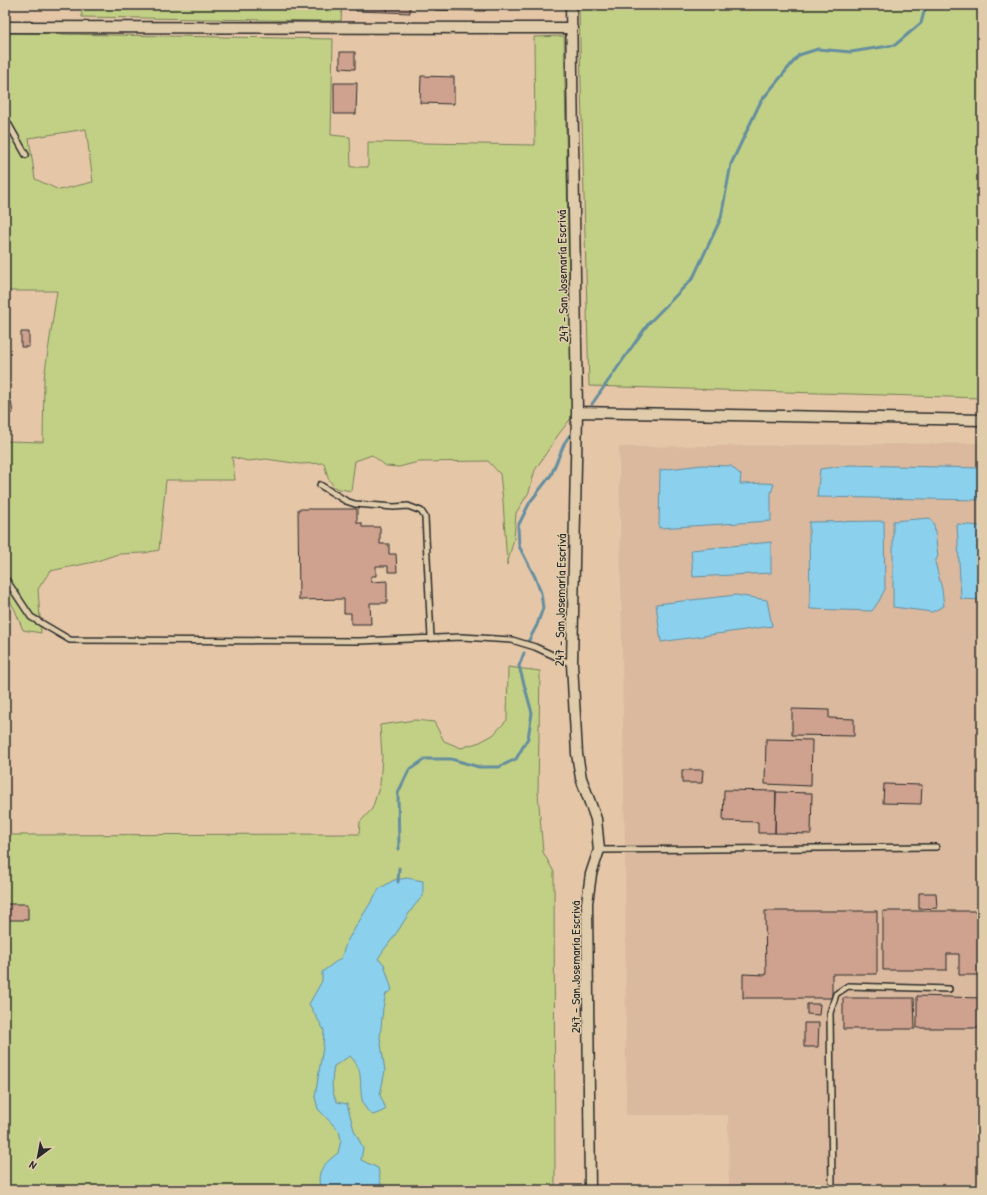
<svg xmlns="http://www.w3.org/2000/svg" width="987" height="1195" font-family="'Patrick Hand',sans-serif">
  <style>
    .built { fill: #dab99e }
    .green { fill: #c2d085; stroke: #767e58; fill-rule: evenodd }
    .water { fill: #8bd0ed; stroke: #658e9f }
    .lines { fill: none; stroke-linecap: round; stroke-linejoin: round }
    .stream { stroke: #658e9f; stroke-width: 3 }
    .building { fill: #cea28f; stroke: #2b2b2b }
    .service-casing { stroke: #2b2b2b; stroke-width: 8 }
    .minor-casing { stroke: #2b2b2b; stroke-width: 13 }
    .service { stroke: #e0ccaa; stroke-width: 5 }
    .minor { stroke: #e0ccaa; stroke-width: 10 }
    .labels { text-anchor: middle; stroke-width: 3; stroke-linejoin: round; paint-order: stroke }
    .street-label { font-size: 13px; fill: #2b2b2b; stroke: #e0ccaa }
  </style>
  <rect width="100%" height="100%" fill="#e5c7a8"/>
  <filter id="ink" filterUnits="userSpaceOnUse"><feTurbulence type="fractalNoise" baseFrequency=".025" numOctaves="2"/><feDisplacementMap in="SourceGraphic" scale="8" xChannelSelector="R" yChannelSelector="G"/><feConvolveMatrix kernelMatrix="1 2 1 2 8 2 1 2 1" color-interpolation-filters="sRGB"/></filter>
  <g filter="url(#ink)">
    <!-- built -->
    <path class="built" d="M982,443V1190H729L728,1115H626L625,856L619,447Z"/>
    <!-- green -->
    <path class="green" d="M81,5H342L341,21H325L82,17Z
      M653,5H982V398L589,386L579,8Z
      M5,33L333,39L331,135L350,137L351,167H368V142L535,145L534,37L564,36L572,417L558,435L535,470L529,492L516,513L514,539L507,565L503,501L500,474L488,461L418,462L399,467L386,466L372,455L355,461L351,491L335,488L328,478L324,463L300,464L266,459L248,461L232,457L235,480H166L159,550L144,553L118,554L94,562L50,571L38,589L41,633L23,630L15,610L5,592V441L43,442L44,378L57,291H5ZM86,129L93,182L59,190L35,179L29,138Z
      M508,667L540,671L538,793L543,852L554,872L555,1190H5V835L359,834L360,822L372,809L380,785L382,756L380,725L415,720L434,722L444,741L461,748L480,742L493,735L507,720Z"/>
    <!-- water -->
    <path class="water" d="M702,465L731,466L741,475L740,484C751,484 763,482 774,484L771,493V521L659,528L660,470Z
      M850,465L982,468V500L817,497L820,469Z
      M930,518L934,525L938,556L935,562L942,589L944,606L932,612L893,607V521Z
      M884,521L885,589L879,601L872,611L810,609L809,522Z
      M957,524L982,526V600L961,599Z
      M771,542V573L693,577L691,550Z
      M736,595L767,600L772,626L661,642L656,604Z
      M407,878L423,881V896C409,910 404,923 393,938C388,945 382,951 378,959L384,964L392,990L386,994L383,1008L380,1037L385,1071L380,1095L386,1109L381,1112L373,1115C356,1105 363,1084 359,1070C357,1064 354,1060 350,1056L334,1066C332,1080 330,1090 337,1102L347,1104L354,1130L363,1148L361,1160L378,1168L382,1190H321C315,1171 324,1164 338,1153L341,1140L339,1131L318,1109L315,1097L323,1047L324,1030L309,1004L322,981V972L341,958L347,941L379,889L394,880Z"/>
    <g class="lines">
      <!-- stream -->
      <path class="stream" d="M592,404L648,324L693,278L721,218L731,164L761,101L799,55L818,49L851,52L895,45L921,23L926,5
        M528,642L537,625L543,608L541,593L535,577L519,546L518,526L530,502L551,475L565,442L574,429
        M399,849L398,793L409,770L425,759H451L479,767H499L516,759L528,738L532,713L519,666L524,653
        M398,882L399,868"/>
    </g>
    <!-- building -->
    <path class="building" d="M356,5H387V12L356,11Z
      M387,5H410V13L387,12Z
      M435,5H486L485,11L435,10Z
      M340,52H355V69L340,68Z
      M421,76L454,77V104L420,103Z
      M334,83H357L356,114H334Z
      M21,332H29V347H21Z
      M11,401L13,413L5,414V402Z
      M298,509H357V523H362V527H380V544H389V554H396L397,572H388V566H376V576H371V582L387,581V603H370L371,624H351V613H344V599L299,600Z
      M792,709L829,710V718L854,719V736L792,735Z
      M766,739L812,740L811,786L765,784Z
      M682,770H703L702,783H682Z
      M884,784L922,785L921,804L883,803Z
      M724,790L776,791L775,833H758V822L723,821Z
      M776,792L812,793L811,834L775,833Z
      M919,893H936L937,908L919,909Z
      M5,904H28V920H5Z
      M765,911H877V974H832V998H743V974L766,975Z
      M883,911H982V975H959V954H947V970H883Z
      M917,996L982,998V1028H917Z
      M843,998H914L915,1029H843Z
      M807,1004H820L819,1015L807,1014Z
      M804,1023H819L818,1047H804Z"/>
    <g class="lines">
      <!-- service casing -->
      <g class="service-casing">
        <path id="service" d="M5,118L26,155
          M320,485L346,501L355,504L394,507L408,506L421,511L425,517L431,638
          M5,578L31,617L70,640L359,641L462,637L512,640L535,647L572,664
          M599,850L936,847
          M832,1190L830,1013L836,994L848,986L949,989"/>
      </g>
      <!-- minor casing -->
      <g class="minor-casing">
        <path id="minor" d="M571,5L577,412L572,664L577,754L581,778L596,819L599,850L591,874L587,903L590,1190
          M5,27L572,28
          M577,412L982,420"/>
      </g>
      <!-- service -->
      <use href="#service" class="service"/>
      <!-- minor -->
      <use href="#minor" class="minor"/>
    </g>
  </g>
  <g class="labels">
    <!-- street labels -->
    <g class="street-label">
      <text transform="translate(562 276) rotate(-91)" y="5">247 - San Josemaría Escrivá</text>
      <text transform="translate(560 600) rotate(-89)" y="5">247 - San Josemaría Escrivá</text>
      <text transform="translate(575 967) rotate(-90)" y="5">247 - San Josemaría Escrivá</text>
    </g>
  </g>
  <!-- margin -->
  <rect width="987" height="1195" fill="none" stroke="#e0ccaa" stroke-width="20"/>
  <rect x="10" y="10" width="967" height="1175" fill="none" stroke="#2b2b2b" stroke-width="1.5" filter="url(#ink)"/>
  <!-- north arrow -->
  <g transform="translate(38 1157) rotate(212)" stroke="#e0ccaa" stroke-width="3" paint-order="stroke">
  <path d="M0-3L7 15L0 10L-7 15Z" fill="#2b2b2b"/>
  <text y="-6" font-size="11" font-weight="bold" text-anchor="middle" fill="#2b2b2b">N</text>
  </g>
</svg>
